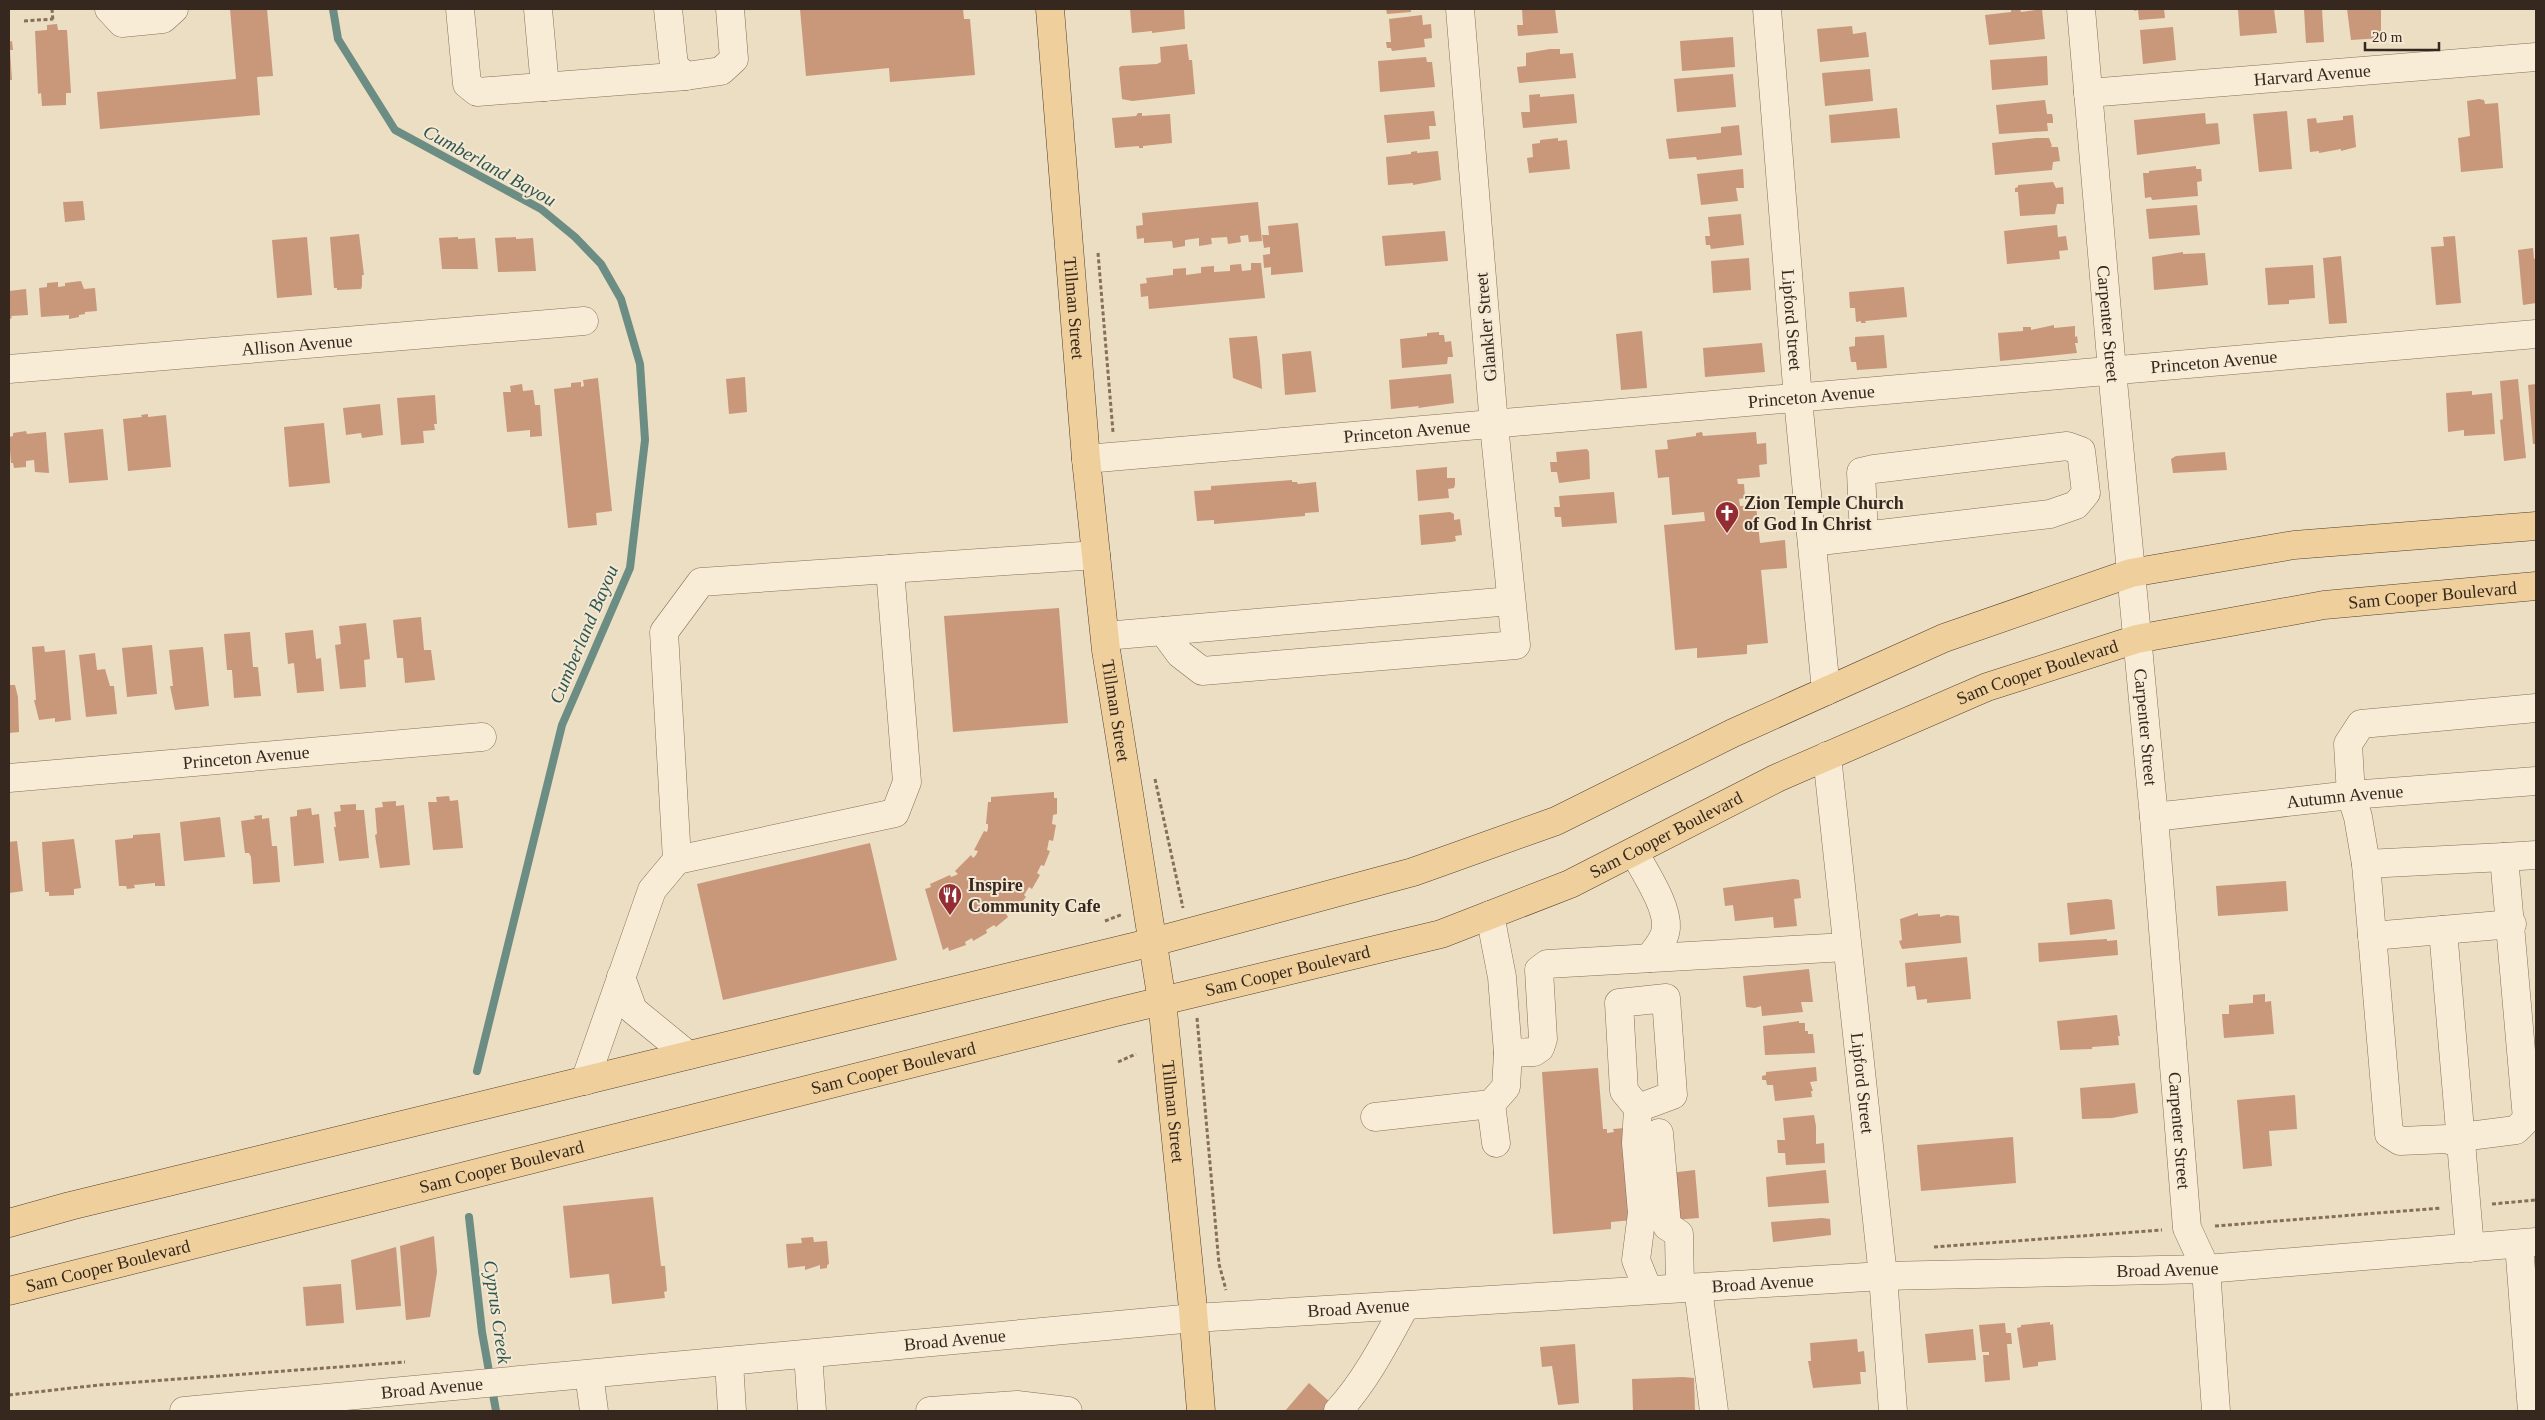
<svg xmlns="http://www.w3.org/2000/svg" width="2545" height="1420" font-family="'Times New Roman',serif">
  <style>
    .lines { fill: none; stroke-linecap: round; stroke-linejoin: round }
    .stream { stroke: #6c8d83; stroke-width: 8 }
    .building { fill: #c9977a }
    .minor-casing { stroke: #866f5a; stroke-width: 29 }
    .major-casing { stroke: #543e2f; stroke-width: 29 }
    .path { stroke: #866f5a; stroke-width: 3; stroke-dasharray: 4 2.5; stroke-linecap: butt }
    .minor { stroke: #f8ecd6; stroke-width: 28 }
    .major { stroke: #efd09c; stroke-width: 28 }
    .labels { text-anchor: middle; stroke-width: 4; stroke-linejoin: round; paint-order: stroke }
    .street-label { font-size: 18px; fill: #36281e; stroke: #f4e8d2 }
    .poi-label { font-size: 18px; font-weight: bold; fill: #36281e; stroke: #f4e8d2; text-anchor: start }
    .water-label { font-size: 19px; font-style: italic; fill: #2e5651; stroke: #f4e8d2 }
  </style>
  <rect width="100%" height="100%" fill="#ecdec3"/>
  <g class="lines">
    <!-- stream -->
    <path class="stream" d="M333,9L338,39L395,130L541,209L575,237L601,264L621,299L640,364L645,440L630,568L562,725L477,1071
      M469,1217L482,1332L496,1411"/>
  </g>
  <!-- building -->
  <path class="building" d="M230,9H267L273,76L257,77L260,115L100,129L97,92L236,79Z
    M800,9H963L964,19H970L975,75L890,82L889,68L806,76Z
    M1130,9H1184L1185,29L1152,33V31L1132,33Z
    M1386,9H1411V12L1387,14Z
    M1522,9H1555L1558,33L1518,36L1517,25H1523Z
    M2011,9H2020L2021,12L2042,9L2045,39L1989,45L1985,15L2011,12Z
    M2134,9H2164L2165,18L2139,20L2138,10L2134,11Z
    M2238,9H2274L2277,33L2240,36Z
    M2304,9H2322L2324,42L2306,43Z
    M2347,9H2381V38L2351,40Z
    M1422,15L1423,25L1431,24L1432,38L1424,39L1425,47L1392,51L1391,48H1387L1386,42H1391L1389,19Z
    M57,24L58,30H67L71,93H66V105L42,106L41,93L38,94L35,31L47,30V25Z
    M1852,26L1853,34L1866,32L1869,57L1820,62L1817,29Z
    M2173,27L2176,60L2143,64L2140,30Z
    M1733,37L1735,67L1682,71L1680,41Z
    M12,41L13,50H10L12,80H9V42Z
    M1187,44L1189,60H1192L1195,94L1132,101L1122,99L1119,68L1121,66L1157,64L1161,62L1160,47Z
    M1550,49H1560V54L1573,53L1576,78L1519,83L1517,67L1526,66V53Z
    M2047,56L2048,85L1992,90L1990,60Z
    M1426,57L1427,62H1432L1435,87L1380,92L1378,61Z
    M1870,69L1873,101L1825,106L1822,73Z
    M1733,74L1736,107L1677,112L1674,79Z
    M1540,94V97L1574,94L1577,123L1523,128L1521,112H1530L1529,95Z
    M2479,99L2484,100L2485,104L2498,103L2503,168L2461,172L2458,138L2470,136L2467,101Z
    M2045,100L2047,114H2052L2053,119V123H2047L2048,131L1999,134L1996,105Z
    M1897,108L1900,138L1831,143L1829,115Z
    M1434,111L1436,126H1429L1430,139L1387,143L1384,115Z
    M2287,111L2292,169L2259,172L2253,114Z
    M1138,113H1142V116L1170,114L1172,143L1143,146V148H1139V146L1115,148L1112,118L1136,116Z
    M2205,113L2206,124L2218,123L2220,144L2137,155L2134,120Z
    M2353,115L2356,147L2341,151V149L2319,153V151L2310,152L2307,119L2316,118L2317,123L2343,120V116Z
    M1739,125L1742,155L1697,160L1696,157L1669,159L1666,139L1721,133V127Z
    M1558,138V141L1567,140L1570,169L1529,173L1527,158L1533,157L1532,144L1540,143V140Z
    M2036,138H2049L2052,146L2050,147H2058L2060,161L2053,162L2052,170L1995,175L1992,143Z
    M1417,151V153L1438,151L1441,180L1413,185V183L1388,185L1386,157L1411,154V152Z
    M2196,166V169H2201L2202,181L2197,182L2198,196L2152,200L2151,197L2145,198L2143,173H2149V171Z
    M1743,169L1744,188H1736L1738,201L1701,205L1697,174Z
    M2053,182L2056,188L2063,187L2064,204H2057L2055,214L2020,216L2018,192H2015V188L2018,187V185Z
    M83,201L85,220L65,222L63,202Z
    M1258,202L1262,241L1249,242L1248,235L1240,236L1241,242L1228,244L1227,237L1211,238L1212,244L1199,246V238L1185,240V246L1173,248L1172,241L1144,243V238L1137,239L1136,226L1143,225L1142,213Z
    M2197,205L2200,235L2149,239L2146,209Z
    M1741,214L1744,245L1711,249L1710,245H1706L1705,236H1710L1708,217Z
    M1298,223L1303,272L1271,275V267L1264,268L1263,255L1270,254V247L1264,248L1262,235H1269L1268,226Z
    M2057,225L2058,237L2066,236L2068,250L2059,251L2060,259L2007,264L2004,231Z
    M1445,231L1448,261L1385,266L1382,236Z
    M359,234L364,275H362V286L361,289L337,290V288H334L330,237Z
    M2455,236L2461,303L2436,305L2431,247L2444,246L2443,237Z
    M307,237L312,295L277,298L272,240Z
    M458,237V239L475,238L478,269H442L439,238Z
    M516,237V239L533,238L536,271L498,272L495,238Z
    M2533,248L2534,259L2536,258V303L2523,305L2518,250Z
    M2183,252V254L2205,253L2208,285L2154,290L2152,257Z
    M2341,256L2347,323L2329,324L2323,258Z
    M1749,258L1751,290L1713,293L1711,261Z
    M1251,263H1261L1265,298L1149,309L1148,296L1141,297L1140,284L1147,283L1146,278L1173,275V269L1186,268V275L1201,273V267L1214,266V272L1230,271V265L1241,264L1242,271L1251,270Z
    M2313,265L2315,298L2289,300V304L2268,305L2265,268Z
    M81,281L84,289L95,288L97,311L85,312V314L79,315V317L69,319V315L41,317L39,288L47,287V283L58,282V287L65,286V283Z
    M1904,287L1907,317L1865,321L1866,323H1861V321L1856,322L1855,308H1850L1849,292Z
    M26,289L28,315L11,316L12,318L9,319V291Z
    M2054,325V328L2075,326V337L2077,336L2078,343H2075L2077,353L2000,361L1998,333L2023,331V327H2031V330Z
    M1642,331L1647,388L1621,390L1616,334Z
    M1439,332V335H1444L1445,342L1451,341L1453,357H1448L1447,364L1402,368L1400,339L1427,336V333Z
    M1884,335L1887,368L1857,370L1856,362H1851L1849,347L1855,346V337Z
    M1257,336L1260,362L1262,389L1233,378L1229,338Z
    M1762,343L1765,372L1705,377L1703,348Z
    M1311,351L1316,392L1285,395L1282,354Z
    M1451,374L1454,403L1418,408L1419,406L1391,409L1389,380Z
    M745,377L747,412L729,414L726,379Z
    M598,378L612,511L596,513L597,525L568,528L554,389L571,387V383L581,382V387L584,386L583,380Z
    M2518,379L2526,458L2504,461L2500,420L2503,419L2500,381Z
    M522,384L523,391L533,390L535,405H540L542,436L530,437V430L507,432L503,392H511L510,386Z
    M2536,384V444H2533L2528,385Z
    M2472,391V395L2492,393L2495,434L2464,436V430L2448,432L2446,393Z
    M435,395L437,424H434L435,430L423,431L424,443L401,445L397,398Z
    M380,404L383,435L362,438L361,433L346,435L343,408Z
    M148,414V417L166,415L171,467L128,471L123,419L142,417L141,415Z
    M324,423L330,483L289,487L284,427Z
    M103,429L108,480L69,483L64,433Z
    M26,431L27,434L46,432L49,473L35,472L34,460L26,461V467L14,468L13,463H11L9,437L13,436V433Z
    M1702,432L1703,436L1756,432L1757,444L1766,443L1767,464L1759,465L1760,477L1737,479L1738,484H1744L1745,498L1739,499L1740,506L1756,505L1760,543L1785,540L1787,568L1761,570L1768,643L1747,645V654L1697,658V648L1675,650L1664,525L1705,521L1704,512L1672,515L1669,477L1658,478L1655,450L1668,449L1667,440L1696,436V433Z
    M1587,449L1589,452L1590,479L1559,483L1557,472H1551L1550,462H1557L1556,452Z
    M2225,452L2227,470L2173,473L2171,459L2176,456Z
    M1447,467V478H1455V485L1454,488L1448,489L1449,498L1418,501L1416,470Z
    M1292,480V482H1297L1298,484L1316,482L1319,512L1305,513V516L1214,524V520L1197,521L1194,491L1211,490V486Z
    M1614,492L1617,523L1562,527L1561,517H1555L1554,507H1560L1559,496Z
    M1450,512L1454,514V520L1460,519L1462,535L1455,536L1456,541L1452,542L1421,545L1419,515Z
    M1059,608L1068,723L953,732L944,616Z
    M421,617L424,650H431L435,680L405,683L403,658H397L393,620Z
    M366,623L370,659L364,660L366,687L340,689L335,645L341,644L339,626Z
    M313,630L316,659L321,658L324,691L297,693L294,663L288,664L285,633Z
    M250,632L253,667H258L261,696L234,698L232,670H227L224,634Z
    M152,645L157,694L127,697L122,648Z
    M44,646L45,652L65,650L71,720L55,722V718L39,720L34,700H36L32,647Z
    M203,647L209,706L175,710L170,686H173L169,650Z
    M95,653L97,670L105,669L110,686H114L117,714L86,717L79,655Z
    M9,685H15L18,697L19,732L9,733Z
    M1054,792V798H1057V814L1053,815L1052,824L1056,825L1053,841L1049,840L1047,850L1050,851L1044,866L1041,865L1037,873L1040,875L1032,889L1029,887L1024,895L1026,897L1015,910L1013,908L1006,914L1008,917L996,927L994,925L986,930L987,933L973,941L972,938L965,942L966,945L949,951L948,947L943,950L925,889L931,887L930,884L950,875L951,877L954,876L958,874L955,871L971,855L973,858L976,855L978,851L974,850L984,831L987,832L988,828V824H986L988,802H991V797Z
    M449,796L450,801L458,800L463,848L433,850L428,802H437L436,797Z
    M396,801V806L404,805L410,865L380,868L375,835L377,834L375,808L383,807L382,802Z
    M356,804V810H364L369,858L339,861L334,827H336L334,812L341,811L340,805Z
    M311,808L312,815L319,814L324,863L294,866L290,817L297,816V810Z
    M262,815V819L269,818L272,846H277L280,882L253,884L251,857L249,853H245L241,821L255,819L254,816Z
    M220,817L225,857L184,861L180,822Z
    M160,833L165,886H155V883L134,885L135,888L127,889L126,886H119L115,840L133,838V835Z
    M74,839L81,888L74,889V895L49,896V892H45L42,842Z
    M17,841L23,891L9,893V842Z
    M870,843L897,960L723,1000L697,884Z
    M1794,879L1799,880L1801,898L1794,899L1797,926L1774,928L1773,917L1735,921L1733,905L1725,906L1723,888Z
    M2286,881L2288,911L2218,916L2216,886Z
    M2107,899L2112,900L2115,929L2070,935L2067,903Z
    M1918,913V916L1940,914V917L1947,915L1959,916L1961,943L1902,949L1899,941L1902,940L1900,919Z
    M2107,939V941L2117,940L2118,955L2039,962L2038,943Z
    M1967,957L1971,999L1927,1003V999L1917,1000L1915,986L1907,987L1905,963Z
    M1809,969L1813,1002H1801L1803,1012L1762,1016L1761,1006L1755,1008L1746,1007L1743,976Z
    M2265,994V1002L2271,1001L2274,1034L2224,1038L2222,1014H2229V1005L2253,1003V995Z
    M2117,1015L2120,1036H2118L2119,1045L2092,1047V1049L2060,1050L2057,1021Z
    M1799,1021V1023H1805V1031H1808V1034H1813L1815,1053L1765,1055L1763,1026Z
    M1816,1067L1817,1081L1810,1082L1813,1091H1811L1812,1097L1775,1101L1773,1085H1767L1766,1080H1762V1076L1766,1075V1072Z
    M1598,1068L1603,1129H1607V1133L1614,1132L1613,1129L1625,1128L1633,1220L1611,1222V1229L1553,1234L1542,1072Z
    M2135,1083L2138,1113L2112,1118L2082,1119L2080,1088Z
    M2295,1095L2297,1129L2269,1131L2272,1166L2243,1169L2237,1100Z
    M1814,1115L1816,1126V1144L1824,1143L1825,1163L1786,1165L1785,1153H1778L1777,1140H1785L1783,1118Z
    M2013,1137L2016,1183L1921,1191L1917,1145Z
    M1695,1170L1699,1218L1674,1220L1669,1173Z
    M1826,1170L1829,1203L1768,1207L1766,1177Z
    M653,1197L661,1266H665L667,1291L664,1292L665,1298L612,1304L609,1274L570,1278L563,1206Z
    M1822,1218L1830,1219L1831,1235L1773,1242L1771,1222Z
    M434,1236L437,1272L430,1317L406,1320L400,1246Z
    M813,1237L814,1242L827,1241L829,1264L827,1265V1268L820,1269V1265L805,1270V1266L788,1268L786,1244L802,1243L801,1238Z
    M396,1247L401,1306L356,1310L351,1260Z
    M341,1284L344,1323L306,1326L303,1287Z
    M2050,1322V1325L2053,1324L2056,1360L2038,1362V1366L2023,1368L2017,1328L2021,1327V1325Z
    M2005,1323L2006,1333H2011L2012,1344H2007L2010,1380L1985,1382L1983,1355H1989V1352H1982L1979,1325Z
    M1973,1329L1976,1360L1928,1363L1925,1334Z
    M1857,1339L1858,1352L1864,1351L1866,1372H1860L1861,1384L1813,1388L1808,1361H1811L1810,1343Z
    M1575,1344L1579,1403L1558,1405L1552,1366L1542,1367L1540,1347Z
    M1683,1377L1694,1378L1695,1411H1633L1632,1379Z
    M1309,1383L1331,1403L1323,1411H1285Z"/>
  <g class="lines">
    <!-- minor casing -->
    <g class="minor-casing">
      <g id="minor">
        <path d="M109,9L122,23L163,19L174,9"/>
        <path d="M460,9L467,84L477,92L686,76"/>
        <path d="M538,9L545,87"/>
        <path d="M668,9L674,66L686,76L721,71L734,59L730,9"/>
        <path id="s1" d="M1767,9L1798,399L1826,691"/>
        <path id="s2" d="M2081,9L2112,370L2154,817L2187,1228L2206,1269L2216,1411"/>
        <path id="s3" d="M2088,93L2536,57"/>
        <path id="s4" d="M9,369L584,321"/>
        <path id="s5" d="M1086,459L2536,334"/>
        <path d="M1812,542L2050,514L2076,505L2086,493L2081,451L2067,446L1874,469L1861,472L1864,536"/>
        <path d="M1163,631L1180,654L1202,671L1516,645L1494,425L1460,9"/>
        <path d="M1105,636L1511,601"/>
        <path id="s6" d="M1827,756L1883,1276L1893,1411"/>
        <path id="s7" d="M9,778L482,737"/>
        <path id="s8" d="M2154,817L2351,795L2536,781"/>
        <path d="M1634,852C1644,871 1668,906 1666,928C1665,940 1656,949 1649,958"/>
        <path d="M2504,857L2536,855"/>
        <path d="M677,860L895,813L907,782L890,569"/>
        <path d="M2366,864L2389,1134L2400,1141L2447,1139L2461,1145"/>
        <path d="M1490,915L1502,977L1508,1053L1534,1052L1540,1048L1543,1039L1539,970L1547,964L1846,947"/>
        <path d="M2443,930L2470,1248"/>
        <path d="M2372,936L2512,924"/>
        <path d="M621,977L633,1010L688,1055"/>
        <path d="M585,1081L652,890L677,860L664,632L701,582L1096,555"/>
        <path d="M1491,1104L1496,1143"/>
        <path d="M1638,1108L1673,1095L1666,998L1619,1003L1624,1091L1638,1108L1636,1143L1642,1213L1636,1260L1648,1290"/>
        <path d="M1375,1117L1491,1104L1506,1087L1508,1053"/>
        <path d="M1659,1133L1667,1226L1679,1234L1680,1288"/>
        <path d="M2461,1145L2469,1136L2516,1130L2527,1119L2504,857L2366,864L2358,817L2351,795L2348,744L2361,724L2536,708"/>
        <path d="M2519,1244L2532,1411"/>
        <path d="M1698,1288L1714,1411"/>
        <path d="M808,1354L812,1411"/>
        <path d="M729,1362L732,1411"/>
        <path d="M589,1374L594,1411"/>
        <path id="s9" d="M184,1411L1194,1318L1883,1276L2206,1269L2536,1242"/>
        <path d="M930,1411L1017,1405L1068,1411"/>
        <path d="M1338,1411C1366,1380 1385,1343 1405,1306"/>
      </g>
    </g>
    <!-- major casing -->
    <g class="major-casing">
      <g id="major">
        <path id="s10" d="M1050,9L1086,459L1096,555L1106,650L1162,1001L1192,1298L1201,1411"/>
        <path d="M9,1223L70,1206L1153,942L1413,872L1556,821L1733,733L1944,638L2131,573L2294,545L2536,526"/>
        <path id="s11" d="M9,1291L1116,1012L1441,934L1570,884L1777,778L1987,687L2137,639L2324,605L2536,586"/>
      </g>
    </g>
    <!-- path -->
    <path class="path" d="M52,9L53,22
      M24,21L53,19
      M1098,253L1113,432
      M1155,779L1183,908
      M1105,921L1123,914
      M1197,1018L1219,1264L1226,1290
      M1118,1062L1136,1054
      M2492,1204L2536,1200
      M2215,1226L2441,1208
      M1934,1247L2162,1230
      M9,1395L99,1385L405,1362"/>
    <!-- minor -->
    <use href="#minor" class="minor"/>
    <!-- major -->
    <use href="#major" class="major"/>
  </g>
  <!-- icons -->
  <defs>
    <g id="church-pin" transform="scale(1.25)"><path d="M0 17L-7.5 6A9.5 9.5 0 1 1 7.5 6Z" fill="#932c33" stroke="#f4e8d2"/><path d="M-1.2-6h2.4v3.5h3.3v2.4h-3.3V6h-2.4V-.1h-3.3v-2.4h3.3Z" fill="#fff"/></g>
    <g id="restaurant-pin" transform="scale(1.25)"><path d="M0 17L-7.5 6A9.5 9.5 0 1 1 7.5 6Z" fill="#932c33" stroke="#f4e8d2"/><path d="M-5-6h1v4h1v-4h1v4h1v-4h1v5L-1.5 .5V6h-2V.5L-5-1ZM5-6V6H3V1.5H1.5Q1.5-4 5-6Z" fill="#fff"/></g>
  </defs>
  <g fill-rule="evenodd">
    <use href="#church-pin" x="1727" y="513"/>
    <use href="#restaurant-pin" x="950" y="895"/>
  </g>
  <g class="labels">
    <!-- street labels -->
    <g class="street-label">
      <text dy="6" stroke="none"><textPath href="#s3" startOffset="225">Harvard Avenue</textPath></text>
      <text dy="6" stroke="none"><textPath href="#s10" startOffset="300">Tillman Street</textPath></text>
      <text dy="6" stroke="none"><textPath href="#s1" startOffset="312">Lipford Street</textPath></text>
      <text dy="6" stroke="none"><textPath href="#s2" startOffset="316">Carpenter Street</textPath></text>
      <text transform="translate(1486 327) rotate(-95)" y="6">Glankler Street</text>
      <text dy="6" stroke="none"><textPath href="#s4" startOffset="289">Allison Avenue</textPath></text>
      <text dy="6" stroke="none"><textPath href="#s5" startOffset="1132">Princeton Avenue</textPath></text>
      <text dy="6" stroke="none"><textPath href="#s5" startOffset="728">Princeton Avenue</textPath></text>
      <text dy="6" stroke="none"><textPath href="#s5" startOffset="322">Princeton Avenue</textPath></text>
      <text dy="6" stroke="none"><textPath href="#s11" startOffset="2532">Sam Cooper Boulevard</textPath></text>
      <text dy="6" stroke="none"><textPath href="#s11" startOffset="2128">Sam Cooper Boulevard</textPath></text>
      <text dy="6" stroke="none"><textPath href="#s10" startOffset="705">Tillman Street</textPath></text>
      <text dy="6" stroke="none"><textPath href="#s2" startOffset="721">Carpenter Street</textPath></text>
      <text dy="6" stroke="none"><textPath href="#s7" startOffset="238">Princeton Avenue</textPath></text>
      <text dy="6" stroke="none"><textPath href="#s8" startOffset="192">Autumn Avenue</textPath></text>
      <text dy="6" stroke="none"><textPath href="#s11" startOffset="1722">Sam Cooper Boulevard</textPath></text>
      <text dy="6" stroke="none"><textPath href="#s11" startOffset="1318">Sam Cooper Boulevard</textPath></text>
      <text dy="6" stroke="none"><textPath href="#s11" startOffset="912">Sam Cooper Boulevard</textPath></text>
      <text dy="6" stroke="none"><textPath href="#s6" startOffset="329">Lipford Street</textPath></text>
      <text dy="6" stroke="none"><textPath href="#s10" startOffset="1110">Tillman Street</textPath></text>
      <text dy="6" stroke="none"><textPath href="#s2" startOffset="1126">Carpenter Street</textPath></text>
      <text dy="6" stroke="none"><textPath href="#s11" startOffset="508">Sam Cooper Boulevard</textPath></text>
      <text dy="6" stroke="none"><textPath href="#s11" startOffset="102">Sam Cooper Boulevard</textPath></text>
      <text dy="6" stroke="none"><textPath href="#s9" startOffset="1989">Broad Avenue</textPath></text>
      <text dy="6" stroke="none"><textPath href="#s9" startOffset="1584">Broad Avenue</textPath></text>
      <text dy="6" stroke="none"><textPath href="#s9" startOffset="1179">Broad Avenue</textPath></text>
      <text dy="6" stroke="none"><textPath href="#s9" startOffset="774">Broad Avenue</textPath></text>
      <text dy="6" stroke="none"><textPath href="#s9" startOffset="249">Broad Avenue</textPath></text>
    </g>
    <!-- poi labels -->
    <g class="poi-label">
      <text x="1744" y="509">Zion Temple Church<tspan x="1744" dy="21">of God In Christ</tspan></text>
      <text x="968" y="891">Inspire<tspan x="968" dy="21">Community Cafe</tspan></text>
    </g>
    <!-- water labels -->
    <g class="water-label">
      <text transform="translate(490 165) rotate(29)" y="7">Cumberland Bayou</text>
      <text transform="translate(583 634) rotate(-67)" y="7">Cumberland Bayou</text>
      <text transform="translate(498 1312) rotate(82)" y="7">Cyprus Creek</text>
    </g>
  </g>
  <!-- border -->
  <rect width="2545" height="1420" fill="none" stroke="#36281e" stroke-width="20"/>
  <!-- scale -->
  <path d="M2365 42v8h74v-8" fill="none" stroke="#36281e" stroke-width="2.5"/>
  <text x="2372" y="42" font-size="15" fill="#36281e" stroke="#f4e8d2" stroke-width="4" paint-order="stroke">20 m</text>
</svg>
